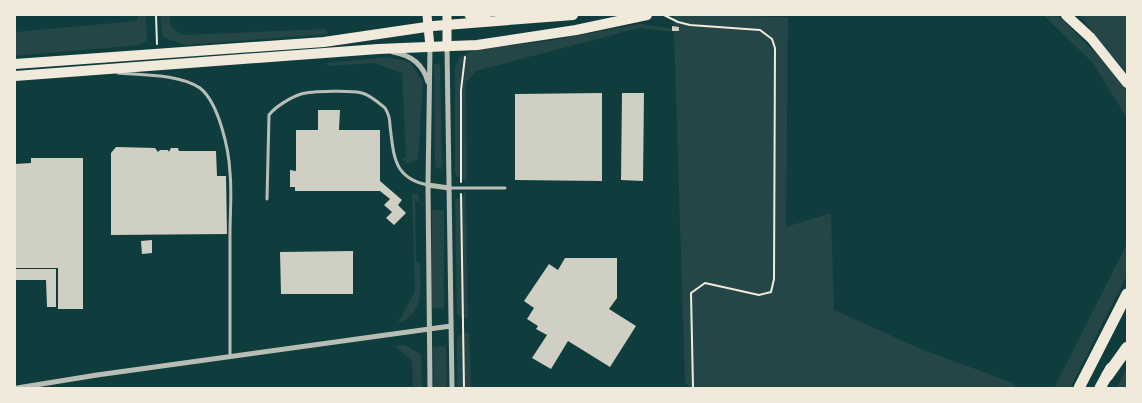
<svg xmlns="http://www.w3.org/2000/svg" width="1142" height="403" font-family="Raleway,sans-serif">
  <style>
    .green { fill: #244646 }
    .building { fill: #cfcfc3 }
    .lines { fill: none; stroke-linecap: round; stroke-linejoin: round }
    .path { stroke: #f1e9da; stroke-width: 2 }
    .service { stroke: #b8beb3; stroke-width: 3 }
    .minor { stroke: #b8beb3; stroke-width: 5 }
    .secondary { stroke: #f1e9da; stroke-width: 9 }
    .primary { stroke: #f1e9da; stroke-width: 10 }
    .trunk { stroke: #f1e9da; stroke-width: 11 }
    .motorway { stroke: #f1e9da; stroke-width: 12 }
  </style>
  <rect width="100%" height="100%" fill="#0f3d3e"/>
  <!-- green -->
  <path class="green" d="M138,15H146L147,40L140,45L15,56V32L137,21Z
    M160,15H169L171,27L183,35L326,29L328,34L185,45L163,37Z
    M682,15L788,17L786,227L831,213L834,310L921,349L1013,383L1017,388H689L685,382L674,32L639,28L476,71L466,83L467,182L455,174V67L460,57L474,50L548,41L640,24L674,29L673,16Z
    M1043,15H1056L1065,22L1101,59L1127,91V118L1092,62Z
    M1079,15H1127V74Z
    M387,57L410,62L423,82L418,159L408,164L401,158L406,157L402,73L374,63L327,66V63Z
    M440,63L442,165L441,169L437,168L435,166L434,64Z
    M466,192L468,319L460,317L457,313L455,200Z
    M412,194H418L419,201H415L416,261L420,264C420,288 426,313 398,323L415,291Z
    M432,210H444V309L432,308Z
    M1127,244V275L1070,388H1054Z
    M469,332L471,388H457V339L459,335Z
    M405,345L421,355L422,388H413L412,361L395,346Z
    M446,346L447,388H434L433,347Z
    M1127,369L1126,388H1116Z"/>
  <!-- building -->
  <path class="building" d="M672,26L679,27V31H672Z
    M602,93V181L515,180V94Z
    M622,93H644L643,181L621,180Z
    M318,110H340L339,130H380V181L402,200L398,205L406,213L394,225L386,218L392,212L384,205L390,199L380,191H295V187H290V170L296,171V130H318Z
    M116,147L155,148L158,152L160,150H168L169,152L171,148H178L179,151H216L217,176H226L227,234L111,235V153Z
    M31,158H83V309H58V268H15V164L31,163Z
    M152,240V253L142,254L141,241Z
    M353,251V294H281L280,252Z
    M565,258H617V298L609,309L636,326L610,367L568,341L551,369L532,358L547,335L536,329L538,326L527,319L534,308L524,301L549,264L558,270Z
    M15,269H56V307H47L46,280H15Z"/>
  <g class="lines">
    <!-- path -->
    <path class="path" d="M156,15L157,44
      M664,15L678,22L690,25L760,30L772,39L775,48L774,279L771,292L759,295L705,283L691,293L693,388
      M461,182V90L465,57
      M461,194L464,388"/>
    <!-- service -->
    <path class="service" d="M118,73C142,75 180,74 200,88C219,103 229,150 230,173C232,193 230,214 230,234C230,275 230,315 230,356
      M449,188H505
      M267,199L269,115C275,107 291,97 301,94C311,91 353,90 362,93C370,95 379,103 385,108C389,114 390,120 390,126C394,156 393,178 428,185"/>
    <!-- minor -->
    <path class="minor" d="M447,47L452,388
      M393,52C411,55 423,64 428,82
      M428,185L449,188
      M17,388L97,375L451,326
      M430,388L428,185L430,47"/>
    <!-- secondary -->
    <path class="secondary" d="M427,15L430,47
      M447,15V47
      M469,15L488,20"/>
    <!-- primary -->
    <path class="primary" d="M1066,15L1091,38L1127,83
      M15,64L324,42L433,26L573,15
      M15,76L378,49L477,45L576,30L647,15"/>
    <!-- trunk -->
    <path class="trunk" d="M1079,388L1127,294
      M1100,388L1111,368"/>
    <!-- motorway -->
    <path class="motorway" d="M1107,376L1127,348"/>
  </g>
  <!-- border -->
  <rect width="1142" height="403" fill="none" stroke="#f1e9da" stroke-width="32"/>
</svg>
